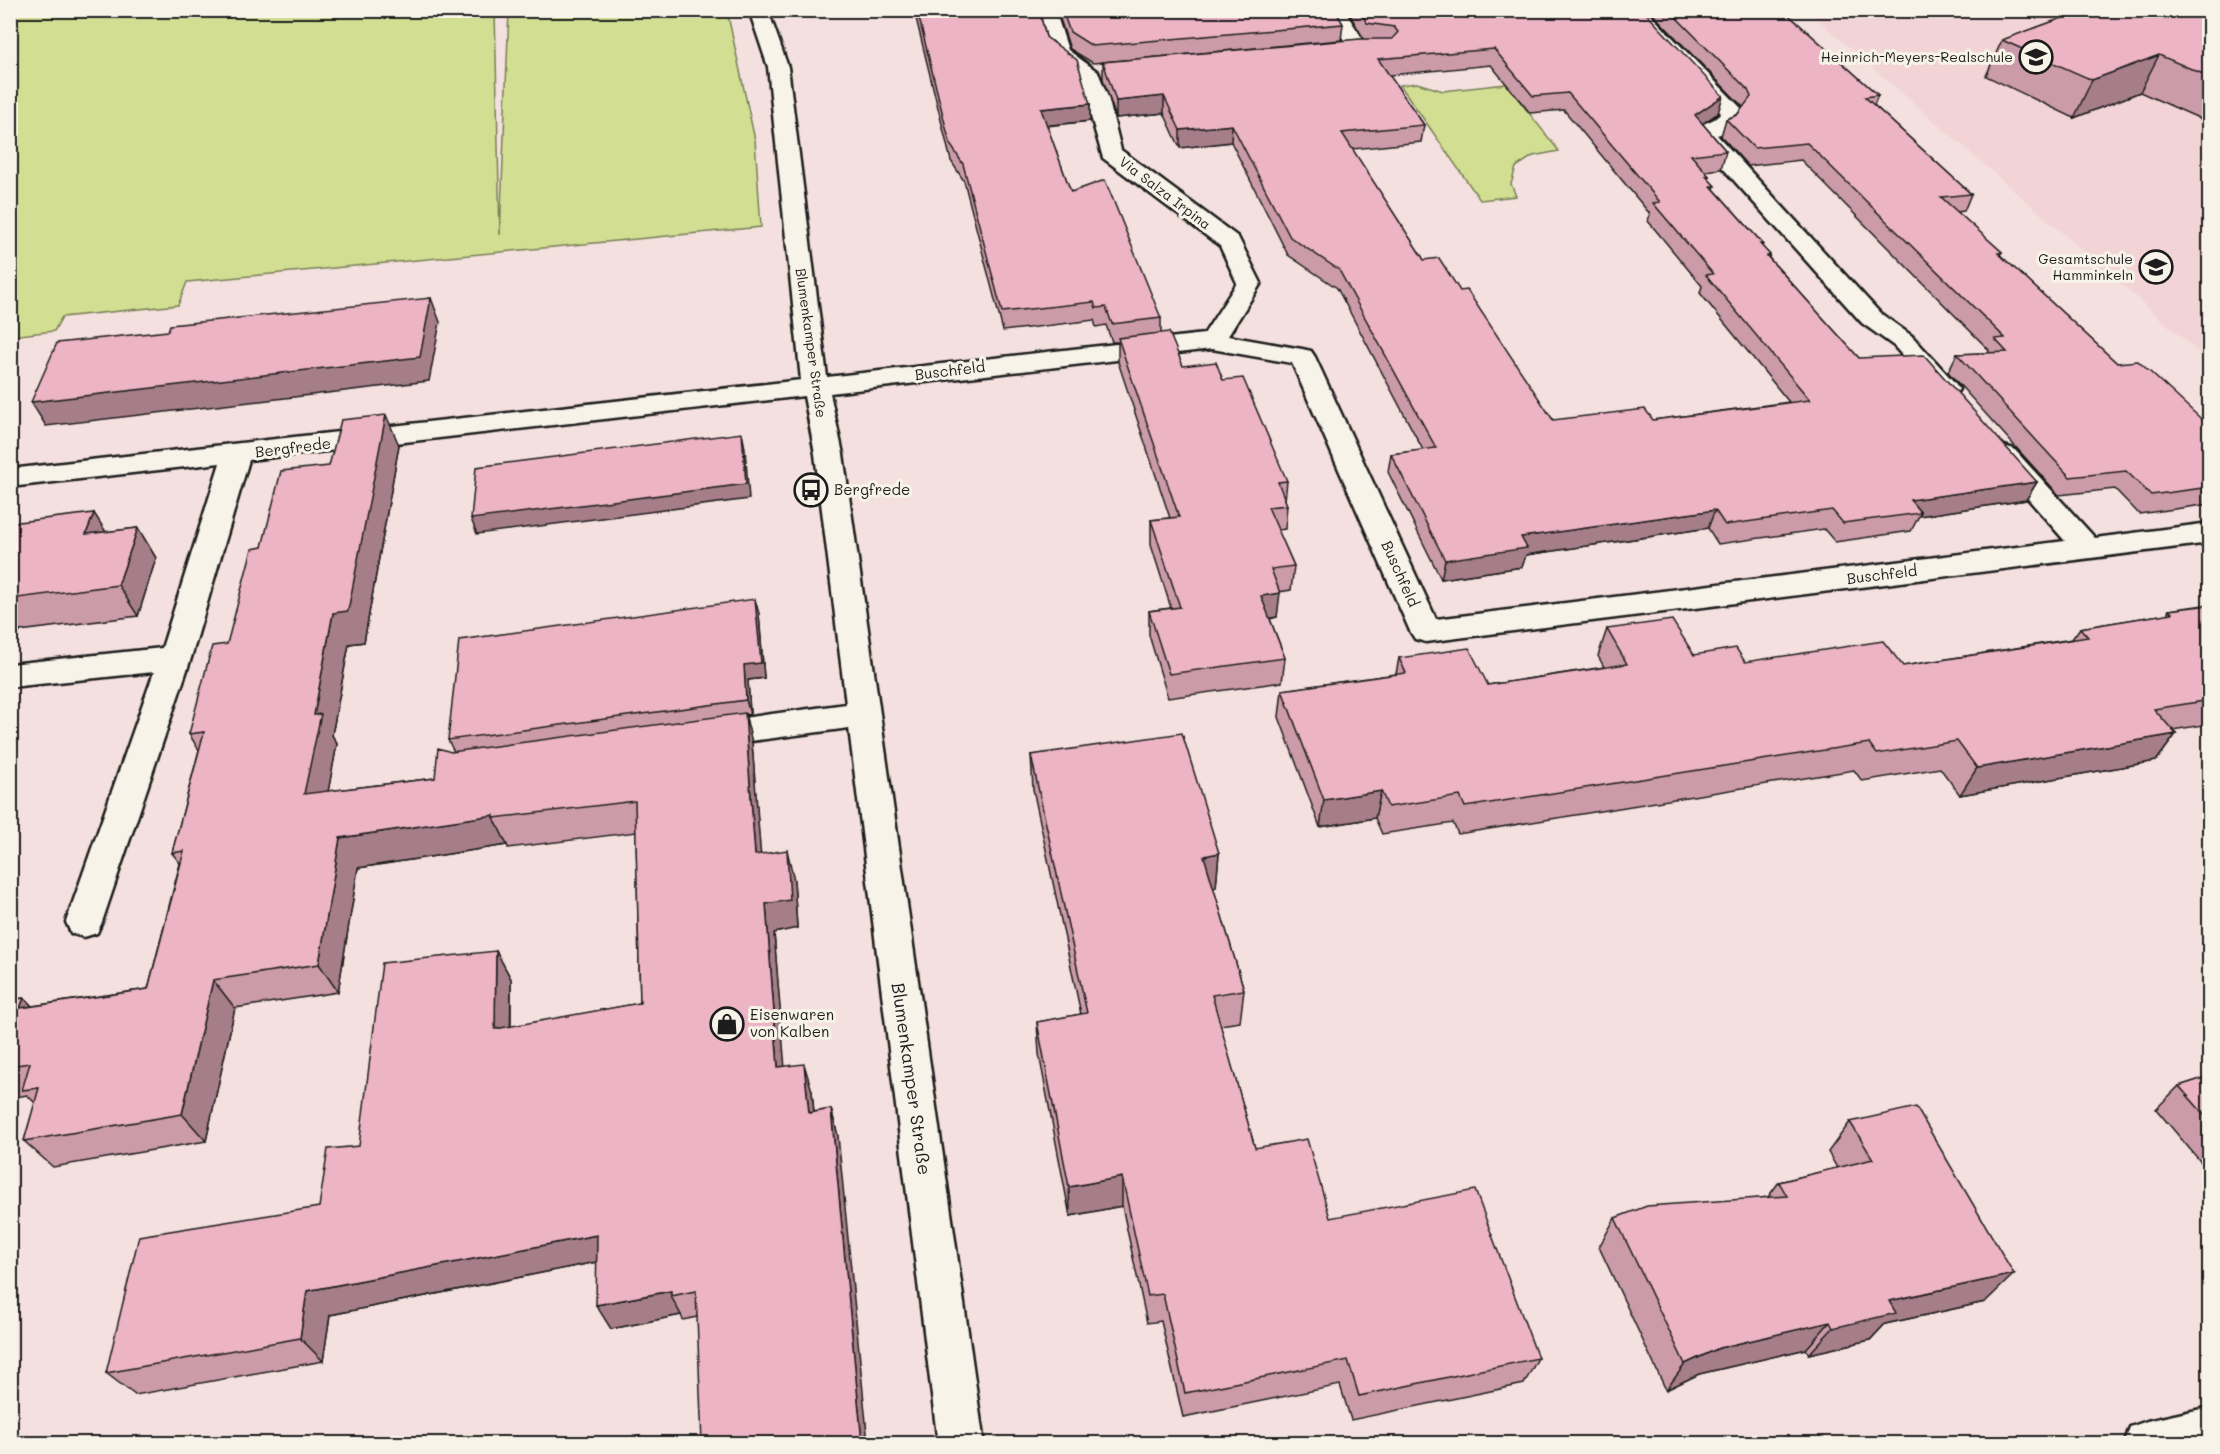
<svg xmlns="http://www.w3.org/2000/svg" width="2220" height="1454" font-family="Mali,sans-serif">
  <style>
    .built { fill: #f2d3d6 }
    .green { fill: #d2df92; stroke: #777e57; stroke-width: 1.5 }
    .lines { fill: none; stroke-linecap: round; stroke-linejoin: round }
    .minor-casing { stroke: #1c1c1c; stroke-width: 5 }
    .minor { fill: #f7f3e8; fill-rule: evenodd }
    .wall { fill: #cc9ba9; stroke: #1c1c1c; stroke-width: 1.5; fill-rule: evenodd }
    .shaded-wall { fill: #a67e8a; stroke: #1c1c1c; stroke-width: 1.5 }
    .building { fill: #edb4c5; stroke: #1c1c1c; stroke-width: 1.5; fill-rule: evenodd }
    .labels { text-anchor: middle; stroke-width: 6; stroke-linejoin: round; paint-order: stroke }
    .far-poi-label { font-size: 14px; fill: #1c1c1c; stroke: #f7f3e8; text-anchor: end }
    .far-street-label { font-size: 14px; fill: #1c1c1c; stroke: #f7f3e8 }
    .street-label { font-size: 15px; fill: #1c1c1c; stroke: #f7f3e8 }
    .poi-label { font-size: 15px; fill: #1c1c1c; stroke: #f7f3e8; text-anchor: start }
    .near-street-label { font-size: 18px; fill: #1c1c1c; stroke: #f7f3e8 }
  </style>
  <rect width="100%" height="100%" fill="#f4e0de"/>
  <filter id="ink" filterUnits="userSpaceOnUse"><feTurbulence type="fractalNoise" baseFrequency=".0167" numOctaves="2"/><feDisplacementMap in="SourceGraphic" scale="12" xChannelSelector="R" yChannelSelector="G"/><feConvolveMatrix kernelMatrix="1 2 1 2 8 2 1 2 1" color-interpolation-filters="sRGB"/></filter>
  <g filter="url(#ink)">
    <!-- built -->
    <path class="built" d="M1808,11H2209V361L1994,173Z"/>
    <!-- green -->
    <path class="green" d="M10,11H495L500,235L509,11H727L755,140L761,227L187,282L178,305L62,317L54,331L11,336Z
      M1417,83L1443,91L1506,84L1559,151L1533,156L1516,167L1511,184L1516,196L1480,200L1400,85Z"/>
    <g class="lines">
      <!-- minor casing -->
      <g class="minor-casing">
        <path id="minor" d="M749,10H768L788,67L827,377L1204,334L1237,283L1220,246L1103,158L1079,75L1049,53L1036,10H1055L1068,50L1098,72L1108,97L1121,150L1238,237L1261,283L1228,336L1302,349L1311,351L1315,357L1436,619L2065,541L1990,455L1994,449L2004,446L2014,449L2095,538L2210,523V543L1426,642L1415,639L1410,631L1292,363L1212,349L830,393L843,454L984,1444H938L849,728L706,747L694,744L689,735L694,726L706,723L846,704L815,454L804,396L249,460L191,658L102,922L97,933L84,937L71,933L66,922L154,672L10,687V664L162,648L220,463L10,487V469L801,380L768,67Z
          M1325,10H1344L1368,47L1365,51H1351Z
          M1626,10H1646L1741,108L1744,113L1730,131L1717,135L1880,313L1912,336L1955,383L1959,389L1955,395L1946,397L1937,395L1894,346L1862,323L1695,137L1692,132C1699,122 1712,124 1721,113Z
          M2210,1407V1444H2124L2130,1427L2147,1421Z"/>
      </g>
      <!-- minor -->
      <use href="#minor" class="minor"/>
    </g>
    <!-- wall -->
    <path class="wall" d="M914,10H1039L1046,37L1090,104V121L1047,126L1071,192L1161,318V333L1183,366L1223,380L1287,481L1285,500L1287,505L1285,529L1278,530L1294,566L1291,590L1279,592L1277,617L1270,619L1285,658L1282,682L1168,698L1149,635V611L1171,608L1151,545V520L1170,518L1118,362V342H1112L1106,325L1096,327L1094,320L1003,331L964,181L951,161Z
      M1057,10H1335L1343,24L1341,40L1093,63L1070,49Z
      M1347,10H1643L1718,113L1702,123L1726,151L1721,169L1705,171L1709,176L1708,179L1715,186L1714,189L1763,244L1762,247L1770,255L1769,258L1859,358L2037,482L2026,500L1919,516L1911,531L1835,542L1824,529L1718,544L1708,528L1526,555L1522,567L1441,579L1388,472L1391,454L1423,450L1337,288L1288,255L1231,142L1180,148L1164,113L1116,118L1103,79V62L1364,39ZM1491,65L1530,113L1564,110L1650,214L1648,221L1702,286L1700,293L1789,402L1653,420H1553L1460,291L1424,260L1352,149L1421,142L1424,125L1389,75Z
      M1649,10H1783L1878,95L1874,105L1971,194L1964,211L1957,212L2002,252L2000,255L2117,363L2210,427V504L2139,514L2115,489L2059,495L1948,372L1957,354L1988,353L1989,350L1801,160L1748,166L1721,136L1726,119L1737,115L1743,107Z
      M2081,10H2210V123L2140,92L2074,118L1986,76L2002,40L2080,12Z
      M399,445L364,642L349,644L332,735L337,744L328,791L435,778L451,752H454L448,740L759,614L764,678L748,680L750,714L745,715L752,743L760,854L794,880L797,928L774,933L784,1066L812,1091L814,1112L831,1109L838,1136L697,1317L683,1320L681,1315L611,1329L597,1262L330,1315L323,1361L135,1395L106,1373L319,1207L359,1146L496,951L511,979V1027L640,1003L636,832L508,848L507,845L358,868L338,992L235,1008L206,1141L53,1167L24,1141L35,1103L27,1095L10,1098V1000L24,998L32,1006L148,989L180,863L172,853L199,750L189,734L227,644L262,547L329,466Z
      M10,523L106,532L138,528L156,558L138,616L20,631L10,656Z
      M2210,604V716L2203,725L2172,730L2176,734L2156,761L1960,795L1940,768L1862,781L1854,770L1458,834L1453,823L1382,834L1375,818L1320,827L1279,717L1282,690L1396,674L1399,658L1488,685L1604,667L1598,656L1607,629L1694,655L1745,662L1903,666L2072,639L2080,628L2167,614L2169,610Z
      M1031,755L1219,853L1216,887H1213L1244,990L1240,1022L1220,1025L1255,1148L1330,1218L1538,1358L1524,1384L1351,1420L1340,1385L1183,1417L1161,1321L1147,1323L1122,1206L1070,1216L1039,1054L1037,1022L1081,1014L1033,789Z
      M2210,1076V1173L2156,1109L2179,1086Z
      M1850,1122L1985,1302L1885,1324L1870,1340L1809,1354L1806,1349L1699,1374L1666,1390L1599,1247L1615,1218L1768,1197L1779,1182L1837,1168L1828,1152Z"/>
    <!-- shaded-wall -->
    <path class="shaded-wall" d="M2159,55L2140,92L2074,118L2092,80Z
      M1164,96V113L1116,118V101Z
      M1723,96L1718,113L1690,132L1695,115Z
      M1090,104V121L1041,126V109Z
      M1232,125L1231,142L1180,148V130Z
      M431,298L440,322L429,381L46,426L31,402Z
      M386,415L399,445L364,642L349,644L332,735L337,744L322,824L304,794L314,715L333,613Z
      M742,433L745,448L749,499L477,534L471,519Z
      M2037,482L2026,500L1919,516L1921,513L1910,500Z
      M1715,510L1708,528L1526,555L1522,567L1441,579L1445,560L1521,537Z
      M94,513L113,543L86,534Z
      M138,528L156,558L138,616L118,585Z
      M1280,593L1277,617L1259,620L1261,596Z
      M755,599L759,614L764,678L748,680L750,714L746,700L744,665Z
      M10,617L20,631L10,656Z
      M745,713L752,743L763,885L755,855Z
      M2176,734L2156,761L1960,795L1977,768Z
      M1381,791L1375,818L1320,827L1324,800Z
      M494,815V818L507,845L358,868L338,992L319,964L340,838Z
      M787,850L794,880L797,928L774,933L787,1094L778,1067L766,904Z
      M1219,853L1216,887L1202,889L1204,856Z
      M496,951L511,979L510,1057L495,1029Z
      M213,980L235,1008L206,1141L182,1114Z
      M24,998L51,1026L20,1008Z
      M804,1064L812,1091L816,1139L809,1113Z
      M831,1109L838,1136L868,1443H862Z
      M1122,1177V1206L1070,1216L1069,1187Z
      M597,1235L611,1259L330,1315L323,1361L300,1338L307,1291Z
      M2014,1274L1985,1302L1885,1324L1870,1340L1809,1354L1833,1328L1889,1301Z
      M671,1291V1296L681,1315L611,1329L596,1305Z
      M1830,1322L1806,1349L1699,1374L1666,1390L1685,1364L1719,1348Z"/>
    <!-- building -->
    <path class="building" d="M917,10H1039L1046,37L1077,60L1090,104L1041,109L1071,192L1105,180L1161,318L1112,324L1106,307L1096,308L1094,302L1002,312L963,164L950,144Z
      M1062,10H1335L1343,24L1092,46L1070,32Z
      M1359,10H1643L1723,96L1695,115L1726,151L1691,155L1709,176H1706L1715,186H1711L1763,244H1760L1770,255L1767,256L1859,358L1924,355L2037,482L1910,500L1921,513L1843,523L1832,510L1725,525L1715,510L1521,537L1527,548L1445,560L1391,454L1436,448L1339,270L1290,237L1232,125L1180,130L1164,96L1116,101L1103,62L1360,39H1392L1398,32L1394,27L1367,23ZM1494,49L1533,96L1568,93L1660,202L1653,203L1713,274L1706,275L1810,400L1653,420L1645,409L1553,420L1467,290L1460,291L1439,258L1424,260L1342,133L1424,125L1378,59Z
      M1669,10H1783L1878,95L1865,97L1971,194L1941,197L2002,252L1998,253L2117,363L2138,361L2210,427V487L2151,495L2126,471L2070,477L1957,354L2007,352L1995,339L2005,338L1807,143L1754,148L1726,119L1737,115L1751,97L1748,90Z
      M2084,10H2210V77L2159,55L2092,80L2002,40Z
      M431,298L420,357L31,402L57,343L168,331L170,325Z
      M1169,332L1183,366L1216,362L1223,380L1243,378L1287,481L1278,482L1287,505L1268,507L1294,566L1271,569L1280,593L1261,596L1285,658L1169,674L1149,611L1180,607L1151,520L1179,517L1118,338Z
      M386,415L348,611L333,613L314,715L321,714L304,794L435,778L438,748L451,752L745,713L755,855L787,850L790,900L766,904L778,1067L804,1064L809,1113L831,1109L862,1443H702L696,1291L671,1296V1291L596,1305L597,1235L307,1291L300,1338L106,1373L139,1236L319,1207L328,1149L359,1146L382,963L496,951L495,1029L640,1003L635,801L494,818V815L340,838L319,964L213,980L182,1114L24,1141L39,1088L22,1090L30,1063L10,1066V1000L24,998L20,1008L148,989L184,851L172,853L204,732L189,734L212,646L227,644L252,549L262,547L281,471L329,466L341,420Z
      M742,433L746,484L471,519L476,467Z
      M94,513L86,534L138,528L118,585L10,599V523Z
      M755,599L761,663L744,665L746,700L448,740L459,640Z
      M2210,605V678L2206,679L2210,683V700L2154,709L2176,734L1977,768L1957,741L1877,754L1869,743L1465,807L1460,796L1388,807L1381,791L1324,800L1282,690L1406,673L1399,658L1469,648L1488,685L1627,664L1607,629L1672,620L1694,655L1736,648L1745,662L1883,641L1903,666L2088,637L2080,628L2172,613L2169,610Z
      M1182,733L1219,853L1204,856L1244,990L1212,995L1255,1148L1307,1139L1330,1218L1475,1190L1538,1358L1359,1396L1348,1360L1185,1393L1163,1294L1148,1296L1122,1177L1069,1187L1037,1022L1087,1013L1031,755Z
      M2210,1076V1121L2179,1086Z
      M1916,1107L2014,1274L1889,1301L1896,1313L1833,1328L1830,1322L1719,1348L1685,1364L1615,1218L1647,1206L1787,1196L1779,1182L1873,1159L1850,1122Z"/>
  </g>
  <!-- icons -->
  <defs>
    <g id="school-ring" transform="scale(1.725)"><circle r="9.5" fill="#f7f3e8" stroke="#1c1c1c" stroke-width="1.5"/><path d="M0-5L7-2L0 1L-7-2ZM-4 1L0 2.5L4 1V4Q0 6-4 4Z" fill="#1c1c1c"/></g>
    <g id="bus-ring" transform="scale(1.725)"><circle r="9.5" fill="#f7f3e8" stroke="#1c1c1c" stroke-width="1.5"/><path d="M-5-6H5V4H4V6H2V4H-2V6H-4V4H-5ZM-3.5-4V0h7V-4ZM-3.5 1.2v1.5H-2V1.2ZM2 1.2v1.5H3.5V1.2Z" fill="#1c1c1c"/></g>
    <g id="shop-ring" transform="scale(1.725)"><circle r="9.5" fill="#f7f3e8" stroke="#1c1c1c" stroke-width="1.5"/><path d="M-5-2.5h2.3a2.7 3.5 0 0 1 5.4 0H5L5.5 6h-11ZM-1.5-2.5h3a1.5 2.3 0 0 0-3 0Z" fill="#1c1c1c"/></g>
  </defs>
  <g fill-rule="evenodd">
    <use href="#school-ring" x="2036" y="57"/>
    <use href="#school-ring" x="2156" y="267"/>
    <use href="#bus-ring" x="811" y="490"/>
    <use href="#shop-ring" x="727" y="1024"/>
  </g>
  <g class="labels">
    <!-- far-poi labels -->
    <g class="far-poi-label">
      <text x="2013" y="62">Heinrich-Meyers-Realschule</text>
      <text x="2133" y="264">Gesamtschule<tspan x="2133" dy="16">Hamminkeln</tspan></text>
    </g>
    <!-- far-street labels -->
    <g class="far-street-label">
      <text transform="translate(1165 193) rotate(37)" y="5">Via Salza Irpina</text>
      <text transform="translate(811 343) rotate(82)" y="5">Blumenkamper Straße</text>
    </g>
    <!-- street labels -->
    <g class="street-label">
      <text transform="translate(950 371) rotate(-7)" y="5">Buschfeld</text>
      <text transform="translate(293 448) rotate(-7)" y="5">Bergfrede</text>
      <text transform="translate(1400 574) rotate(66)" y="5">Buschfeld</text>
      <text transform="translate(1882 575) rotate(-7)" y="5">Buschfeld</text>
    </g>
    <!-- poi labels -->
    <g class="poi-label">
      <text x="834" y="495">Bergfrede</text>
      <text x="750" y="1020">Eisenwaren<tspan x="750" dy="17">von Kalben</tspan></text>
    </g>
    <!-- near-street labels -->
    <g class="near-street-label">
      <text transform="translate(911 1079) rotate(82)" y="6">Blumenkamper Straße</text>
    </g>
  </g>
  <!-- margin -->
  <rect width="2220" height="1454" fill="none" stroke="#f7f3e8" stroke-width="36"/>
  <rect x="18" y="18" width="2184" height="1418" fill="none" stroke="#1c1c1c" stroke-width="2" filter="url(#ink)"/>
</svg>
